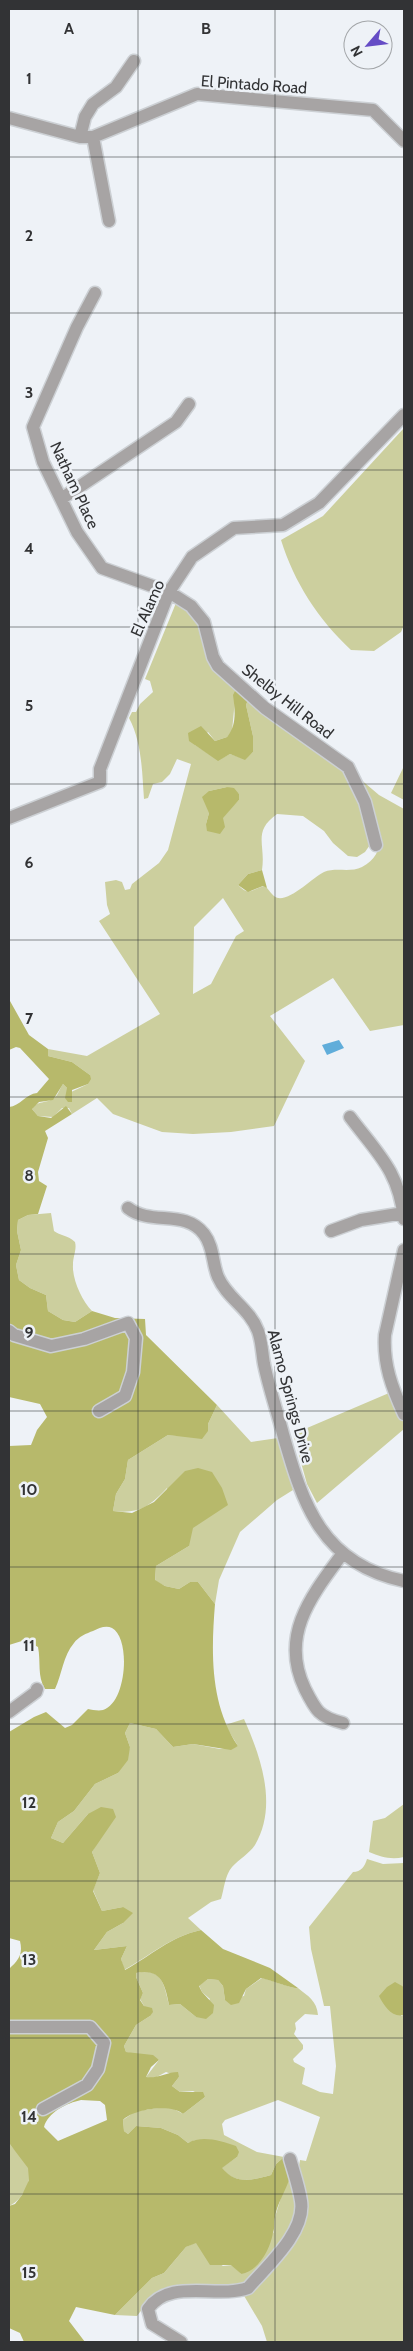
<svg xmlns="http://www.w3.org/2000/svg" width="413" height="2351" font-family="Cabin,sans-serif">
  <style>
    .green { fill: #cccf9e; fill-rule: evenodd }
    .forest { fill: #b7b96b; fill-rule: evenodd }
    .water { fill: #60adda }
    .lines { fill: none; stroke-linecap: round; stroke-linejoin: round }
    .minor-casing { stroke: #ccd0d4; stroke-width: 15 }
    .minor { stroke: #a7a4a4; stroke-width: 12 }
    .grid { fill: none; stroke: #323335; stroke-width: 1; stroke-opacity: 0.55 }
    .labels { text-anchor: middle; stroke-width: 5; stroke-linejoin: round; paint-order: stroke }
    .street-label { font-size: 16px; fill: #323335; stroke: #eef2f7 }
    .grid-label { font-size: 16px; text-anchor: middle; font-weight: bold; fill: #323335; stroke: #eef2f7; stroke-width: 5; stroke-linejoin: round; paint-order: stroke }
  </style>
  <rect width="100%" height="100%" fill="#eef2f7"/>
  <!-- green -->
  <path class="green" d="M404,428V625L401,632L374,651L351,650C318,619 294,582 281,540L323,516Z
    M176,603L194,616L236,689L232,731L227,737L215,741L208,732L195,745L218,760L230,754L245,759L253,752V736L246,705L248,700L344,768L355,787L372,842L365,852L357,857L348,856L333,843L324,831L303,816L277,814C252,832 266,844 262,870L248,874L238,885C249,896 250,890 264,886C269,888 272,897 278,898C292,900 312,878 324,872C336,867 350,873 362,867C398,848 370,805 359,778L379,795L404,809V1025L370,1031L333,978L270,1016L305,1061L274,1126L231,1132L193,1134L162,1132L113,1114L97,1098L72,1114L69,1108H62L53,1117L38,1116L32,1109C38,1099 49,1105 57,1095C59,1092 60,1088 63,1084L67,1088V1094L88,1084L90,1075L72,1062L48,1056V1049L87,1056L160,1014L99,921L110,914L107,905L105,882L116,880L122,882L125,890L130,889L132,884L159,863L168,850L191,764L177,759L170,774L162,782L153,784L148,798L144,799C142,772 142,742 129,718L132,712H136L140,704L153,692L150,681L145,679ZM227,787L239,794V800L222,818L206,824L209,813V791ZM223,898L244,931L236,936L211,984L193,994L194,927Z
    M404,766V800L391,793Z
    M51,1213L54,1231C60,1236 68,1235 75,1242C77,1250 73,1256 73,1265C72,1279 82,1301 92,1311L75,1322L63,1320L48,1311L46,1295L30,1288L19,1280L16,1265L21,1250L17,1231L18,1220L28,1215Z
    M389,1393L404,1422V1429L317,1503L307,1484L293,1434Z
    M217,1405L251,1442L278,1438L293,1490L277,1500L240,1532L219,1580L215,1604L198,1582H190L179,1589L165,1586L155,1581L156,1566L189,1546L167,1488C149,1507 139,1514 113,1511L116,1494L125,1479L128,1460L168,1435L183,1436L208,1424Z
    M244,1719C261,1757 278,1806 255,1845C249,1854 239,1859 232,1867C225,1875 224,1889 221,1899L211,1902L188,1918L201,1930C170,1937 151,1955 124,1970L121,1959L127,1946L94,1950L107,1932L123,1923V1907L102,1911L93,1890L100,1873L92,1852L100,1838L88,1814L63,1843L51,1838L58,1822L74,1811L95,1784L118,1773L130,1747L125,1733L130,1723L156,1729L173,1747L193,1744L220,1749L238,1746L225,1725Z
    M404,1804V1857C391,1860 381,1857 369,1852L373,1821L385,1818Z
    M367,1859L383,1864L404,1863V1987L401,1986V2016L404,2015V2342H267L262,2326L243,2294L299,2232L298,2172L300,2160L306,2161L320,2117L278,2100L225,2120L222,2124L224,2135L257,2152L284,2157L276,2164L271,2175C253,2180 236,2185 221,2168L237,2157L228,2144C215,2142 200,2136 188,2143L178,2135L161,2128L136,2126L128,2134L124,2131L123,2120L136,2111L159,2108H172L183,2114L205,2097L193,2091L180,2092L172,2086L179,2077L166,2072L153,2079L146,2077L159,2060L126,2052L124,2046L136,2025L150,2016L140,1999L143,1993L136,1977V1973C162,1967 164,1984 169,2005L180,2004L196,2017L210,1999L202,1992L199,1985L208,1979L218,1980L223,1986L225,2000L244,1996L246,1989L262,1978C272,1980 292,1989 298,1988C308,1996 317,2001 318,2015L305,2014L295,2023L296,2029L294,2034L303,2045V2049L293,2059L294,2062L305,2068L302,2084L320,2092L333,2094L336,2066L330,2006H324L311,1949L309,1927L353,1872C361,1872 365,1866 367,1859Z
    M9,2143C14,2150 25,2159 28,2167C34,2181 21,2201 9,2206Z
    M289,2170L297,2209L292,2230L244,2285L149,2300L137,2316L115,2315L152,2278L164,2273L186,2247L196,2242L203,2252L223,2266L232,2265L241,2274L274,2232L275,2217L284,2188L289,2179Z"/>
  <!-- forest -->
  <path class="forest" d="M236,689L248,700L246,705L253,736V752L245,760L230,754L218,761L189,741L188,733L201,726L215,741L227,737C237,725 235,710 233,695Z
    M227,787L234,788L239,794V800L223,818L225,827L220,834L207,831L206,824L209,813L202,797L209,791Z
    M262,870L267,888L263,886L248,892L238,885L248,874Z
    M10,1001L29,1035L48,1049V1056L72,1062L90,1075L91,1079L88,1084L72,1090V1102H68L65,1098L67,1088L63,1084L53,1100L39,1102L32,1109L38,1116L51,1118L66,1106L72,1114L45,1131L48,1138L38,1172L39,1181L47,1186L38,1214L28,1215L18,1220L17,1231L21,1250L16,1265L19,1280L30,1288L46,1295L48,1311L63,1320L75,1322L92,1311L115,1318L145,1319L146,1335L217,1405L208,1424V1431L202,1439L168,1435L128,1460L125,1479L116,1494L113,1511L132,1513L154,1502L185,1471L198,1468L212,1472L222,1488L228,1505L193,1528L189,1546L156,1566L155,1580L165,1586L179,1589L190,1582H198L215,1604C211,1653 210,1704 238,1746L231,1750L193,1744L173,1747L156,1729L130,1723L125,1733L130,1747L128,1760L118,1773L95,1784L74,1811L58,1822L51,1838L63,1843L88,1814L101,1807L113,1809L116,1817L92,1852L100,1873L93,1891L102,1911L123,1907L133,1913L123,1923L107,1932L94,1950L127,1946L121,1959L125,1970C152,1955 170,1937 201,1930L223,1949L270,1968L298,1988C292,1989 271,1980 261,1978L246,1989L239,2003L231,2005L225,2000L223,1986L218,1980L208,1979L199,1986L202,1992L214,2005L213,2013L206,2019L196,2017L180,2004L169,2005C165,1984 161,1968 136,1973V1977L143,1993L140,2000L144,2006L152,2008L153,2012L150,2016L136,2025L124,2046L126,2052L153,2055L159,2060L151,2067L146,2077C157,2079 167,2072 178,2072L179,2077L172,2086L180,2092H203L205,2097L183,2114C172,2103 133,2109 123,2120L124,2131L128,2134L136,2126L161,2128L178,2135L188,2143C202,2135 221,2141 236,2146L239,2152L237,2157L222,2168C236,2185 253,2180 271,2175L276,2164L284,2157C287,2164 291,2173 289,2180C285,2192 277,2204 275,2217C274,2222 275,2228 273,2233C270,2249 259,2271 241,2274L231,2265H210L196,2243L186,2247L164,2273L152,2278L115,2315L76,2307L69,2321L85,2342H24L20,2333L9,2328V2206L15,2204L22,2195L29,2180L28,2168L9,2143V1969C19,1960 23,1954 20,1941L9,1938V1732L34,1717L46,1712L65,1728L72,1725L88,1709C92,1710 99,1711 103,1710C127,1703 131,1638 112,1628C106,1625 99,1628 93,1631C87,1633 78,1637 74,1643C63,1656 62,1674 55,1689H45C37,1676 41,1662 38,1647L25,1640L9,1645V1446L31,1445L37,1430L47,1417L40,1404L9,1397V1107C20,1106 26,1094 37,1093L49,1079L20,1048L16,1047L9,1050ZM81,2100L100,2101L105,2105L107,2120L58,2141L44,2127C48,2112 67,2103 81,2100Z
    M395,1982L404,1987V2015C392,2018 384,2006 379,1996L387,1987Z"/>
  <!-- water -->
  <path class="water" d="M339,1040L344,1048L327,1055L322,1045Z"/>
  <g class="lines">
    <!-- minor casing -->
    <g class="minor-casing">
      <path id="minor" d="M9,118L80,137H93L197,94L373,110L404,141
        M80,137L85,117L93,104L116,87L134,61
        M93,137L109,221
        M95,293L77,327L33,427L43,462L77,532L102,568L169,592L191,606L204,622L213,657L218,666L265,708L348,767L365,802L376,845
        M61,499L176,422L189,404
        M9,818L100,782V769L169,592L192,557L234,528L283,525L319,503L404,415
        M350,1117C378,1154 399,1171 404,1219
        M128,1208C151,1226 185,1209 204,1234C214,1247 212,1263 218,1277C227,1298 250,1309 258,1331C262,1342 262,1353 264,1364C269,1388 277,1411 283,1434C303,1505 322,1564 404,1581
        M331,1231L361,1220L404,1213
        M404,1250L385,1335C383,1364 392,1388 404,1414
        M9,1331L14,1335L51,1346L84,1339L128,1323L136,1338L133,1372L125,1396L99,1411
        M9,1712L36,1692L37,1689
        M343,1723C319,1717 316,1711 305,1689C279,1635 312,1595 343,1553
        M9,2027H90L104,2043L98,2069L87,2085L43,2109
        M181,2342L152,2324L148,2309C169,2278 216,2299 248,2288C267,2266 306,2232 301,2201C299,2187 294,2173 290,2159"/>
    </g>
    <!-- minor -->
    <use href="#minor" class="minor"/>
  </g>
  <!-- grid -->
  <path class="grid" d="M138,9V2342M275,9V2342M9,157H404M9,313H404M9,470H404M9,627H404M9,784H404M9,940H404M9,1097H404M9,1254H404M9,1411H404M9,1567H404M9,1724H404M9,1881H404M9,2038H404M9,2194H404"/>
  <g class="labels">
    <!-- street labels -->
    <g class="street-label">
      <text transform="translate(254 84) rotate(4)" y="6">El Pintado Road</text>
      <text transform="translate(75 485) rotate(65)" y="6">Natham Place</text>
      <text transform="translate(147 608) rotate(-66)" y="6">El Alamo</text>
      <text transform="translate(288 701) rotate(38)" y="6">Shelby Hill Road</text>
      <text transform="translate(291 1396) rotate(75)" y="6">Alamo Springs Drive</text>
    </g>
  </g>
  <g class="grid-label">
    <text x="69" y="34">A</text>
    <text x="206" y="34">B</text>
    <text x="29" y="84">1</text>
    <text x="29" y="241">2</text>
    <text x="29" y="398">3</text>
    <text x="29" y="554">4</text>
    <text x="29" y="711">5</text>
    <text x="29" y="868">6</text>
    <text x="29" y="1024">7</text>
    <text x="29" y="1181">8</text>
    <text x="29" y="1338">9</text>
    <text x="29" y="1495">10</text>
    <text x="29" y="1651">11</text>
    <text x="29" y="1808">12</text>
    <text x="29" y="1965">13</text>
    <text x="29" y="2122">14</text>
    <text x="29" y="2278">15</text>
  </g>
  <!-- border -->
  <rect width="413" height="2351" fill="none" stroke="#323335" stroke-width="20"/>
  <!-- north arrow -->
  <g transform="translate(368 45) rotate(242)"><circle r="24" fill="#eef2f7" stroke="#a3a6a9"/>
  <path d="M0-4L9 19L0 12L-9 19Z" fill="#654cc5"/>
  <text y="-8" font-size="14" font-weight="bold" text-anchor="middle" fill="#323335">N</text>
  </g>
</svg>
